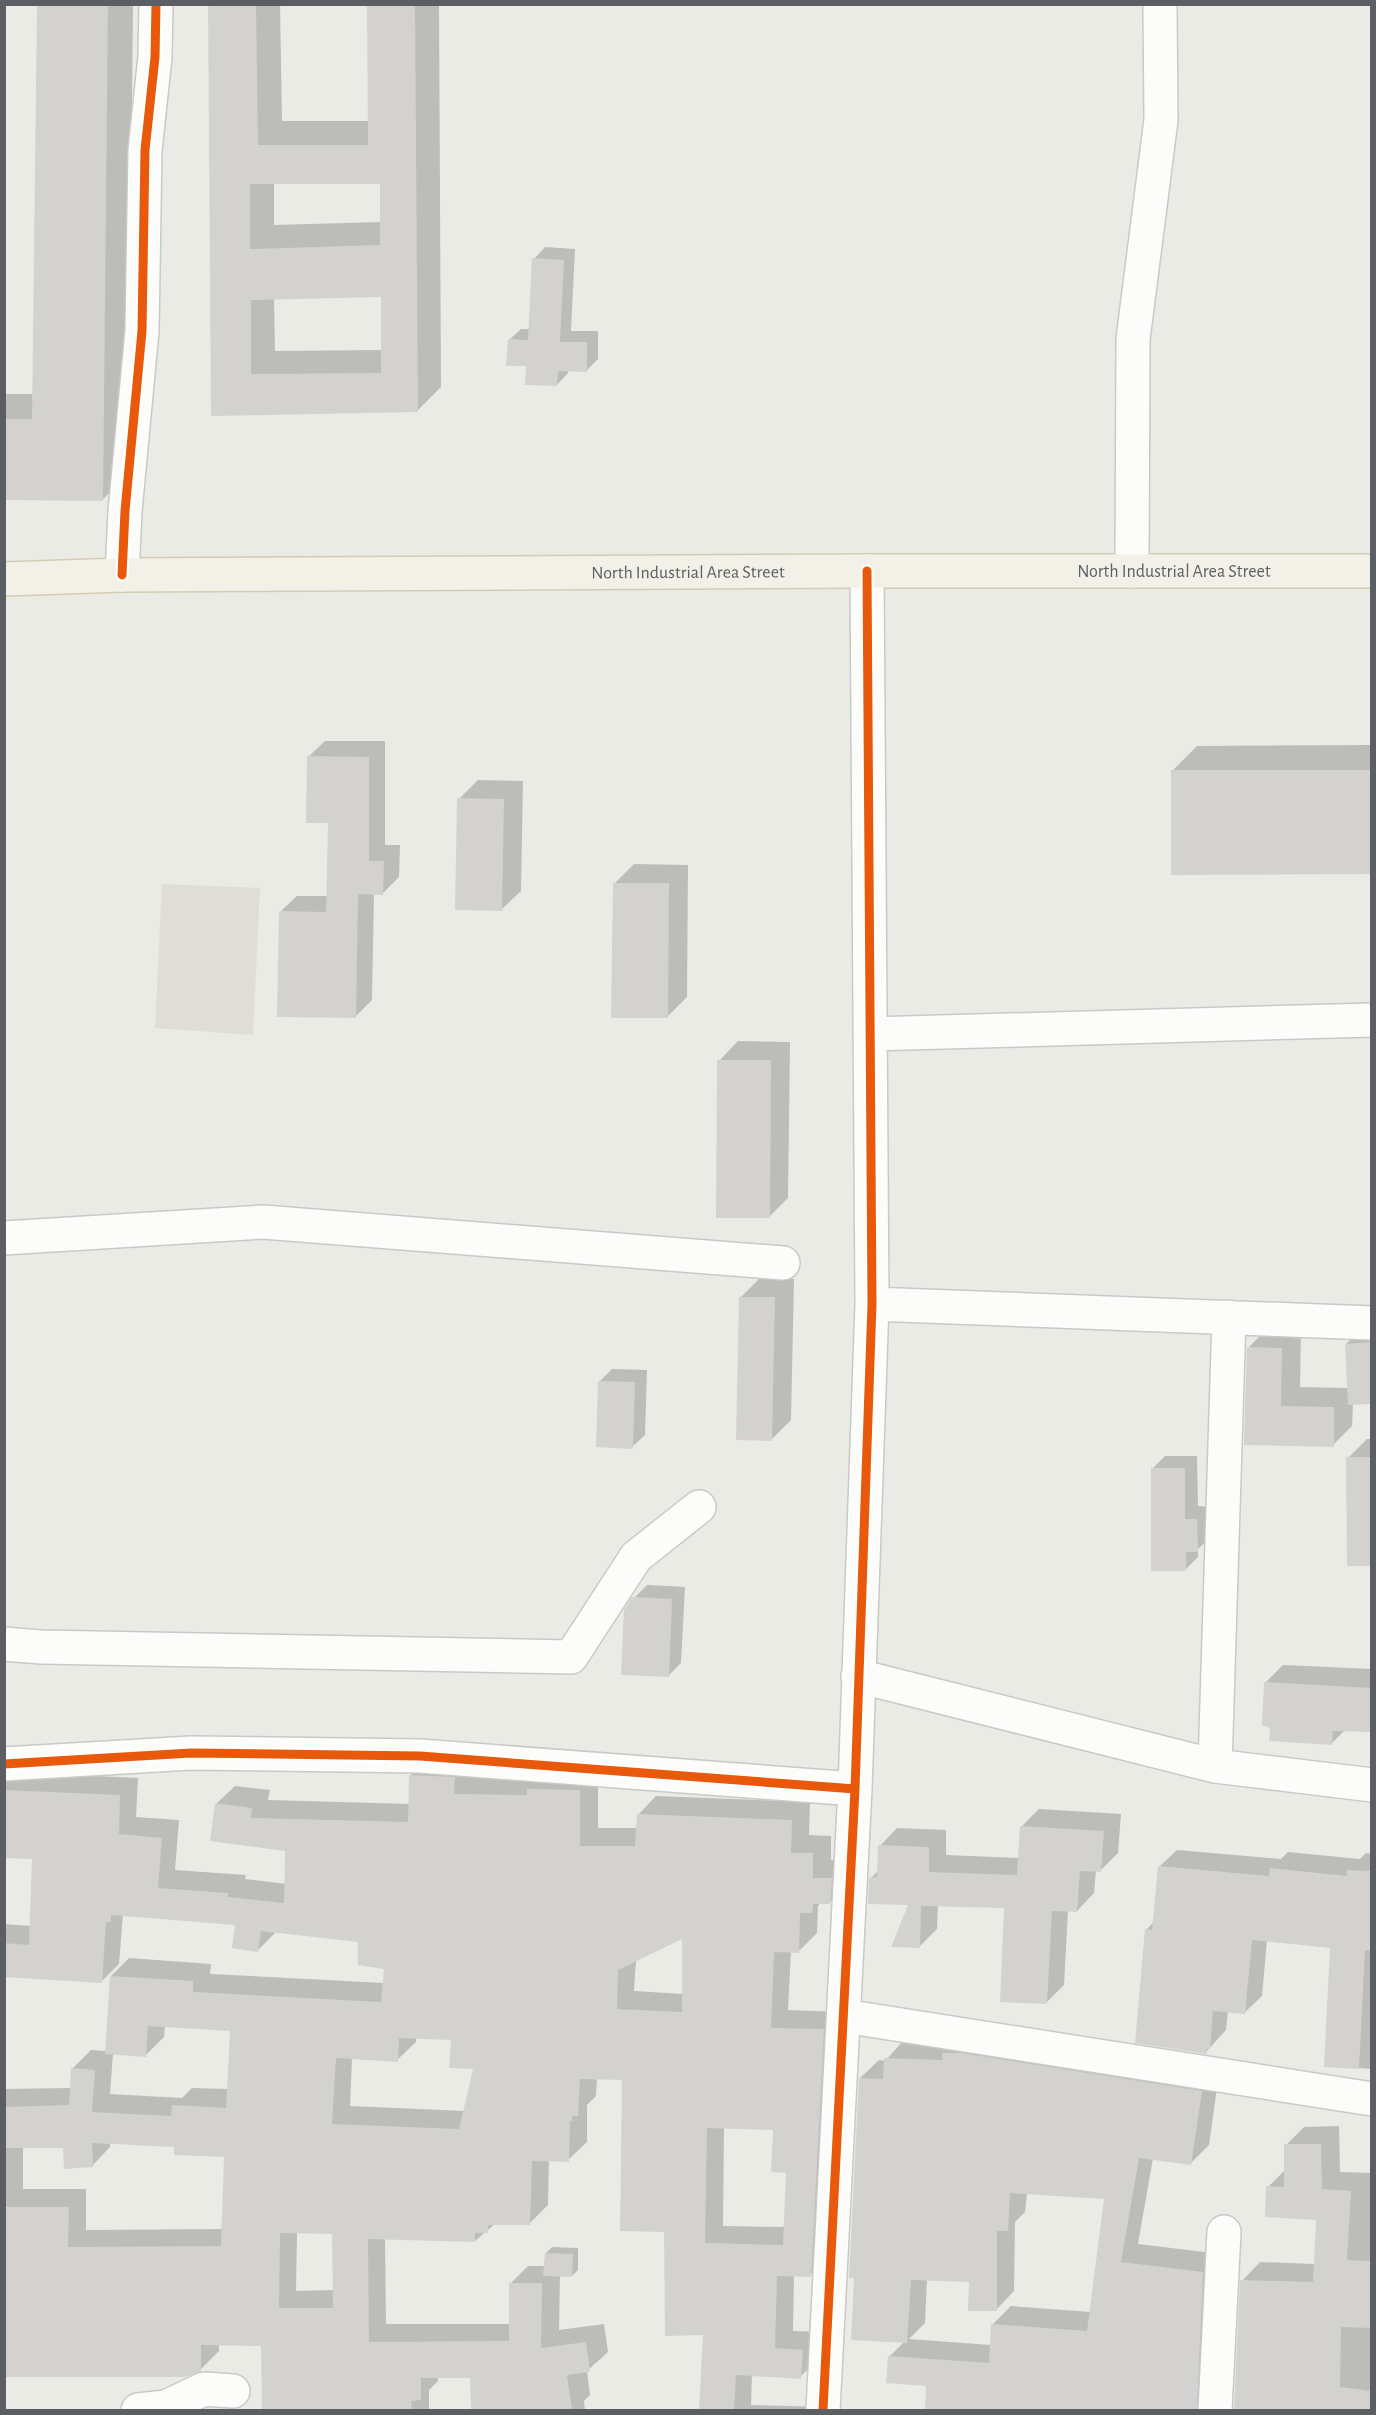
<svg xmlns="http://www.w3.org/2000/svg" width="1376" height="2415" font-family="'Alegreya Sans',sans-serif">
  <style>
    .education { fill: #dfddd5 }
    .shadow { fill: #0003; fill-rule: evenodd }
    .building { fill: #d3d2d0; fill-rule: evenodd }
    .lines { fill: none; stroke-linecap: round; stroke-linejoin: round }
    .minor-casing { stroke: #c9c9c8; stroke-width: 36 }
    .major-casing { stroke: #d4cbb3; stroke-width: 36 }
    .minor { stroke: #fcfcfb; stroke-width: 33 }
    .major { stroke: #f3f1e7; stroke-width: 33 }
    .cycleway-casing { stroke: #fff; stroke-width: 13 }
    .cycleway { stroke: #e8590c; stroke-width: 9 }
    .labels { text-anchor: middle; stroke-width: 4.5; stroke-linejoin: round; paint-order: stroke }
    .street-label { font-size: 18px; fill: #5b5f64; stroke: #fff }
  </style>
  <rect width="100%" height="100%" fill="#ebebe6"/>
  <!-- education -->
  <path class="education" d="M162,884L260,888L253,1035L155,1028Z"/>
  <!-- shadow -->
  <path class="shadow" d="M38,4H133L128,475L102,500L4,499V394H34Z
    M209,4H280L282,121H369L368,4H439L441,387L417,411L212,414ZM381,182L382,222L274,225V183ZM382,295V350L275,351L274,298Z
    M545,247L575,249L571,331H598V359L587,370H568V373L557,385L528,365L509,340L521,329H530L534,259Z
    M325,741H385V845H400L399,877L383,893H374L372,1000L355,1017L280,912L297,896H328L329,821L308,757Z
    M1372,745V872L1173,874L1172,771L1197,746Z
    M478,780L523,781L521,891L501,910L459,799Z
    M634,864L688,865L687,997L667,1017L614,884Z
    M738,1041L790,1042L788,1198L769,1217L719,1061Z
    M760,1278L794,1279L791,1420L772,1439L741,1297Z
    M1268,1328L1301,1329L1300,1387L1348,1388L1346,1344L1359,1331H1372V1402L1353,1403L1352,1426L1333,1445L1245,1444L1248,1348Z
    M612,1369L647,1370L645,1435L632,1447L599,1382Z
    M1367,1439H1372V1565H1348V1458Z
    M1165,1456H1197L1198,1506L1209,1507L1210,1538L1198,1549V1557L1185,1570L1152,1469Z
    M647,1585L685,1587L681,1663L668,1676L634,1598Z
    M1283,1665L1372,1669V1731L1345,1730L1331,1744L1271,1727L1266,1682Z
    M429,1757L598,1772V1828H638V1815L656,1796L810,1802L809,1835L831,1836V1860H849L848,1884L830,1902H821L818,1906L817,1933L798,1952L791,1951L788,2010L841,2012L829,2257L810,2275H794L793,2331L820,2332L818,2359L800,2377L752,2374L751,2405L823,2407V2410H700L705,2334L665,2230L624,2079L597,2078L596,2096L587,2105V2142L568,2160H549L548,2205L530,2223H496L475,2241L385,2238L386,2324H510V2284L528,2266H545L546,2253L552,2247L578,2248V2270L572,2276L560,2275L559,2330L604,2324L608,2352L587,2371L590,2395L584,2401L585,2410H472V2377H438V2381L429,2390V2410H263V2345L219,2344V2351L200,2370L4,2375V2089L72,2088L73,2068L91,2050L106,2051L111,1976L129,1958L211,1964L210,1974L385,1983L386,1967L359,1941L276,1932L258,1950L237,1923L123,1914L119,1964L101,1982L4,1976V1924L31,1926L33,1858L4,1856V1779L12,1772L138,1778L136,1817L179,1820L175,1870L246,1875L245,1879L286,1884L287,1850L216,1804L235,1786L270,1790L268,1800L410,1804L411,1775ZM684,1936V1994L634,1991L636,1960ZM165,2026L231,2030L228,2089L192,2088L182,2098L110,2094L113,2053L146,2055L164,2037ZM416,2037L452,2039L475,2067L465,2111L350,2106L352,2058L397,2060L416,2042ZM724,2127L774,2128L787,2171L785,2227L723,2226ZM110,2143L176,2146L225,2156L223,2229L86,2230V2189H23V2147L65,2146L92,2166L110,2147ZM297,2232L333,2233L334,2290L296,2291Z
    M1039,1809L1121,1814L1118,1853L1100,1871L1096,1870L1094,1893L1077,1911L1068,1910L1064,1985L1047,2002L1006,1907L938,1905L937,1929L919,1947L910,1904L871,1878L879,1870L880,1846L897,1828L946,1830V1855L1019,1858L1021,1827Z
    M1177,1850L1281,1859L1288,1852L1360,1859L1366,1853L1372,1854V2069L1325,2066L1331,1947L1267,1940L1262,1996L1244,2013L1228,2011L1226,2030L1206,2052L1146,1930L1154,1922L1159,1867Z
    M903,2041L1219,2073L1209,2145L1191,2163L1153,2158L1138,2244L1221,2254L1231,2410H960L961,2388L889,2357L905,2341L860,2078L879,2060L885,2061ZM1027,2193L1106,2198L1091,2312L1011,2306L993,2324L991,2345L909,2339L925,2323L927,2279L970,2281L996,2310L1014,2291L1015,2222L1025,2212Z
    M1339,2126L1340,2172L1372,2173V2410H1235L1242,2281L1260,2262L1315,2264L1318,2218L1268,2187L1286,2169V2145L1304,2127Z"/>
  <!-- building -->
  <path class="building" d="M37,4H108L103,501L4,500V419H32Z
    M208,4H256L258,145H368L367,4H415L418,412L211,416ZM250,184H380V245L250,249ZM381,297V373L251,374V300Z
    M532,258L564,260L560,342H587V372L558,371L557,386L525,385L526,366H506L508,339L528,340Z
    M307,756L369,757V861H384L383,895L358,894L356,1018L277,1017L279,911L326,912L328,823H306Z
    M1171,770H1371V874L1171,875Z
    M457,798L504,799L502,911L455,910Z
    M613,883H669L668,1018H611Z
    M717,1060H771L770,1218H716Z
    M739,1297H775L772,1441L736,1440Z
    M1371,1342V1404L1348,1405L1345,1344Z
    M1247,1347L1282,1348L1281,1406L1334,1407V1447L1244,1445Z
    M598,1381L635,1382L633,1449L596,1447Z
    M1346,1457H1371V1566H1347Z
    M1151,1468H1185V1519H1197L1198,1552H1186V1571H1151Z
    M632,1597L672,1599L669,1677L621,1675L624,1610Z
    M1264,1682L1371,1688V1732L1333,1731L1332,1745L1269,1741L1270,1728L1262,1725Z
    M409,1775L455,1777L454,1794L527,1795V1789L580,1790V1846H635L637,1814L792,1820L791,1853H813V1878H832L830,1904H813L812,1913H800L799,1953L774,1952L771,2028L824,2029L811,2277L777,2276L775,2348L803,2350L801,2379L736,2375L734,2410H699L703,2335L665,2336L664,2232L620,2231L622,2080L580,2079L578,2116H572V2121H570L569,2162L532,2161L530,2225H488V2233H475V2242L368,2239L369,2342L509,2341V2283H542L541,2348L586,2342L590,2372L567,2375L572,2410H471L470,2378H421V2400L411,2401L412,2410H262L261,2346L201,2345V2371L185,2377H4V2207H69L68,2247L221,2246L224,2157L174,2155V2147L92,2143L93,2167L64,2169L63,2148H4V2107L69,2105L71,2068L95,2070L92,2112L171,2116L172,2105L226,2108L230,2031L148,2026L146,2057L105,2054L110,1976L193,1981V1992L381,2002L384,1969L358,1965V1942L261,1931L258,1952L232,1948L235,1925L111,1915V1922H106L102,1983L4,1977V1943L29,1945L32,1859L4,1858V1790L120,1795L119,1834L162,1838L158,1888L228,1893V1897L284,1903L285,1851L210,1841L215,1803L252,1808L251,1818L408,1822ZM682,1939V2012L617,2009L618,1970ZM399,2038L451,2040L449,2068L473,2069L459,2129L332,2124L336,2058L398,2062ZM707,2128L773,2130L771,2172L786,2173L783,2245L705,2243ZM280,2233L332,2234L333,2308H279Z
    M1020,1826L1104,1831L1101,1872L1080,1871L1077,1912L1052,1911L1047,2004L1000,2002L1004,1908L921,1906L920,1948L891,1947L908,1905L868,1904L869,1878L877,1877L878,1845L929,1847V1872L1017,1875Z
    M1158,1866L1269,1876L1270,1868L1347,1876V1870L1371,1871V1951L1365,1950L1359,2069L1324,2067L1330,1948L1252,1940L1245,2014L1213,2011L1210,2049H1207V2054L1135,2043L1145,1929L1152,1930Z
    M942,2053H961L1202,2091L1191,2165L1139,2158L1121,2262L1203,2272L1197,2410H925L926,2386L886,2383L888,2356L989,2363L991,2324L1087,2331L1104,2199L1010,2193L1008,2231H997V2311H968L969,2282L911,2280L907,2343L851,2340L854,2278H849L859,2078L883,2079L884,2058L942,2060Z
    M1284,2144H1321L1322,2189L1351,2191L1347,2260L1371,2261V2328L1341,2327L1340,2387L1371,2391V2410H1234L1240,2280L1313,2282L1316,2220L1265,2217L1266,2186L1284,2187Z
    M545,2253L573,2254L572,2277L543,2276Z"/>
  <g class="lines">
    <!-- minor casing -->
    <g class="minor-casing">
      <path id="minor" d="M1132,571L1133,339L1161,120L1160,4
        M122,575L125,511L142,331L145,150L155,57L156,4
        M870,1034L1372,1020
        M4,1238L263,1222L783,1263
        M872,1304L1372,1323
        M4,1644L41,1647L571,1657L636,1557L699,1507
        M858,1676L1215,1766L1372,1785
        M4,1764L191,1753L420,1756L855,1789
        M1215,1766L1229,1317
        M844,2016L1372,2099
        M138,2410L166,2407L204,2389L233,2391
        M823,2410L855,1789L872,1304L867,571
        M1215,2410L1224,2232"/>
    </g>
    <!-- major casing -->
    <g class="major-casing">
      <g id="major">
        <path id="s1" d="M4,579L122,575L867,571H1372"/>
      </g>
    </g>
    <!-- minor -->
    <use href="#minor" class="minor"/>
    <!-- major -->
    <use href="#major" class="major"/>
    <!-- cycleway casing -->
    <g class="cycleway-casing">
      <path id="cycleway" d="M122,575L125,511L142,331L145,150L155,57L156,4
        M4,1764L191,1753L420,1756L855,1789
        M823,2410L855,1789L872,1304L867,571"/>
    </g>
    <!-- cycleway -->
    <use href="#cycleway" class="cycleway"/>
  </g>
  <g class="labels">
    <!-- street labels -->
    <g class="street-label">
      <text dy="6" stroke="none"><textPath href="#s1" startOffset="1170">North Industrial Area Street</textPath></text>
      <text dy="6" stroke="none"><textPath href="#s1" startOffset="684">North Industrial Area Street</textPath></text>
    </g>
  </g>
  <!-- border -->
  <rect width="1376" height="2415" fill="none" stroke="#5b5f64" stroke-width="12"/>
</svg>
